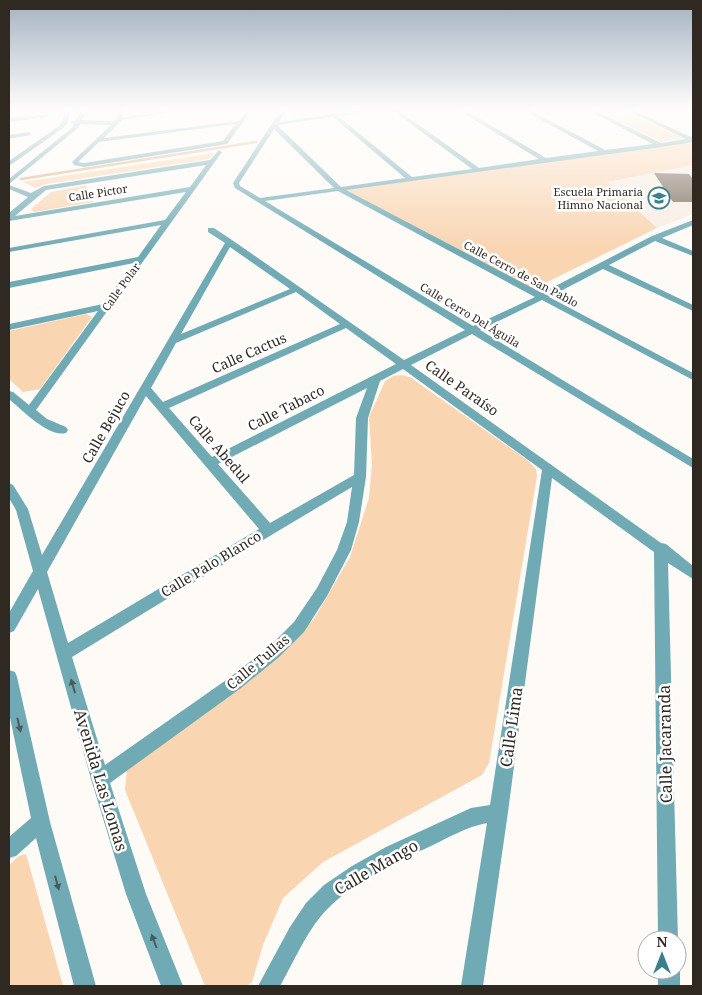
<svg xmlns="http://www.w3.org/2000/svg" width="702" height="995" font-family="'Noto Serif',serif">
  <style>
    .built { fill: #f7ede3 }
    .green { fill: #f9d5b2 }
    .lines { fill: none; stroke-linecap: round; stroke-linejoin: round }
    .stream { stroke: #dcb083; stroke-width: 2.5 }
    .building { fill: #7b6b5a }
    .minor { fill: #70aab5; fill-rule: evenodd }
    .oneway { fill: #4a5d5d }
    .labels { text-anchor: middle; stroke-width: 5; stroke-linejoin: round; paint-order: stroke }
    .far-poi-label { font-size: 11px; fill: #302922; stroke: #fff; text-anchor: end }
    .far-street-label { font-size: 11px; fill: #302922; stroke: #fff }
    .street-label { font-size: 14px; fill: #302922; stroke: #fff }
    .near-street-label { font-size: 16px; fill: #302922; stroke: #fff }
  </style>
  <rect width="100%" height="100%" fill="#fefaf6"/>
  <!-- built -->
  <path class="built" d="M693,165V214L657,228L606,181Z"/>
  <!-- green -->
  <path class="green" d="M596,110H623L683,138L661,142Z
    M689,142L693,144V165L607,182L657,228L533,289L343,189Z
    M214,153L209,159L46,184L36,188L23,182Z
    M86,185L93,202L34,212L31,209L51,192Z
    M86,314L92,317L40,389L23,392L9,379V331Z
    M402,375L410,377L527,460L536,469L537,476L489,763L482,775L323,862L283,898L263,945L252,982L247,986H205L125,790L127,769L260,670L314,619L350,557L369,498L372,464L369,417L385,381L393,376Z
    M26,854L63,986H9V865L19,856Z"/>
  <g class="lines">
    <!-- stream -->
    <path class="stream" d="M21,179L256,142"/>
  </g>
  <!-- building -->
  <path class="building" d="M654,173L689,174L693,179V202H673Z"/>
  <g class="lines">
    <!-- minor -->
    <path class="minor" d="M65,110H71L68,122L63,128L9,166V161L59,126L62,122Z
      M81,110H87L82,120L114,121L117,119L118,110H124L123,117L170,110H187L122,120L104,138L239,121L247,110H252L227,144L84,167L74,165L72,162L111,125L80,124L77,129L9,184V179L73,127L74,124L70,122L76,120ZM236,124L223,141L84,163L78,162L99,142Z
      M281,110H286L279,122L360,110H377L339,117L412,177L472,169L392,110H398L479,168L539,159L458,110H465L546,158L598,151L523,110H530L605,150L653,144L587,110H594L661,143L686,139L626,110H633L693,138V142L661,147L346,190L542,293L652,236L693,220V225L662,238L693,251V256L655,241L609,265L693,305V311L603,269L549,297L693,373V380L542,300L480,330L693,459V468L472,334L411,365L661,543L666,544L693,566V579L668,563L678,940L677,943V940H658L654,552L552,478L508,812L483,986H461L487,823C467,827 451,836 433,845C394,863 349,883 321,916C304,937 293,963 280,986H258L290,927L306,903L324,885L352,866L386,847L471,808L490,805L542,470L403,369L380,381L368,418L366,477L359,522L351,550L327,596L304,632L279,657L241,688L110,783L146,894L183,986H161L126,894L91,779L38,589L14,631L9,633V613L33,571L16,510L9,498V483L13,485L28,509L42,555L225,243L208,232V228H214L232,240L404,360L465,330L235,188L233,183ZM333,117L405,178L341,187L277,125ZM274,129L334,188L260,198L240,186L239,183ZM338,191L535,297L473,326L265,201ZM230,247L290,289L181,334ZM296,292L340,324L163,402L151,388L176,343ZM346,328L396,364L212,457L169,408ZM367,388L356,418L354,475L270,523L218,464ZM146,396L259,529L68,643L47,572ZM352,487L347,522L337,550L317,588L294,622L269,647L229,678L105,765L72,657L273,534Z
      M689,110H693V113Z
      M50,114L48,117L9,122V118Z
      M29,132L31,135L9,139V135Z
      M219,150L222,152L214,163L36,410L47,419L66,427L68,430L66,433C49,438 21,409 9,399V391L13,392L29,405L98,311L9,330V324L103,304L134,263L9,288V282L138,257L161,225L9,252V248L165,220L186,192L9,221V213L28,197L9,189V185L31,193L44,186L210,160ZM206,165L190,187L15,216L46,190Z
      M9,670L15,672L17,677L50,822L96,986H74L36,838L16,856L9,858V837L31,818L9,713Z
      M677,964L680,970V986H658V970H677Z"/>
  </g>
  <!-- one-way arrows -->
  <defs><path id="oneway-solid" d="M-6-.8H1V-3.2L6.5 0L1 3.2V.8H-6Z" transform="scale(1.25)"/></defs>
  <g class="oneway">
    <use href="#oneway-solid" transform="translate(73 686) rotate(-106)"/>
    <use href="#oneway-solid" transform="translate(19 725) rotate(77)"/>
    <use href="#oneway-solid" transform="translate(57 883) rotate(75)"/>
    <use href="#oneway-solid" transform="translate(154 941) rotate(-111)"/>
  </g>
  <!-- sky -->
  <linearGradient id="sky" x2="0" y2="1"><stop stop-color="#a3b2c0"/><stop offset="0.44" stop-color="#fffdfb"/><stop offset="1" stop-color="#fffdfb" stop-opacity="0"/></linearGradient>
  <rect width="702" height="250" fill="url(#sky)"/>
  <!-- icons -->
  <defs>
    <g id="school-ring" transform="scale(1.125)"><circle r="9.5" fill="#fff" stroke="#3a808c" stroke-width="1.5"/><path d="M0-5L7-2L0 1L-7-2ZM-4 1L0 2.5L4 1V4Q0 6-4 4Z" fill="#3a808c"/></g>
  </defs>
  <g fill-rule="evenodd">
    <use href="#school-ring" x="659" y="198"/>
  </g>
  <g class="labels">
    <!-- far-poi labels -->
    <g class="far-poi-label">
      <text x="643" y="196">Escuela Primaria<tspan x="643" dy="13">Himno Nacional</tspan></text>
    </g>
    <!-- far-street labels -->
    <g class="far-street-label">
      <text transform="translate(98 193) rotate(-9)" y="4">Calle Pictor</text>
      <text transform="translate(521 274) rotate(28)" y="4">Calle Cerro de San Pablo</text>
      <text transform="translate(121 287) rotate(-54)" y="4">Calle Polar</text>
      <text transform="translate(470 315) rotate(31)" y="4">Calle Cerro Del Águila</text>
    </g>
    <!-- street labels -->
    <g class="street-label">
      <text transform="translate(249 353) rotate(-24)" y="5">Calle Cactus</text>
      <text transform="translate(462 388) rotate(35)" y="5">Calle Paraíso</text>
      <text transform="translate(286 408) rotate(-27)" y="5">Calle Tabaco</text>
      <text transform="translate(106 427) rotate(-60)" y="5">Calle Bejuco</text>
      <text transform="translate(219 449) rotate(49)" y="5">Calle Abedul</text>
      <text transform="translate(211 564) rotate(-31)" y="5">Calle Palo Blanco</text>
      <text transform="translate(258 662) rotate(-40)" y="5">Calle Tullas</text>
    </g>
    <!-- near-street labels -->
    <g class="near-street-label">
      <text transform="translate(511 727) rotate(-82)" y="6">Calle Lima</text>
      <text transform="translate(665 744) rotate(-91)" y="6">Calle Jacaranda</text>
      <text transform="translate(101 780) rotate(73)" y="6">Avenida Las Lomas</text>
      <text transform="translate(376 867) rotate(-30)" y="6">Calle Mango</text>
    </g>
  </g>
  <!-- border -->
  <rect width="702" height="995" fill="none" stroke="#302922" stroke-width="20"/>
  <!-- north arrow -->
  <g transform="translate(662 955)"><circle r="24" fill="#ffffff" stroke="#aca9a7"/>
  <path d="M0-4L9 19L0 12L-9 19Z" fill="#3a808c"/>
  <text y="-8" font-size="14" font-weight="bold" text-anchor="middle" fill="#302922">N</text>
  </g>
</svg>
